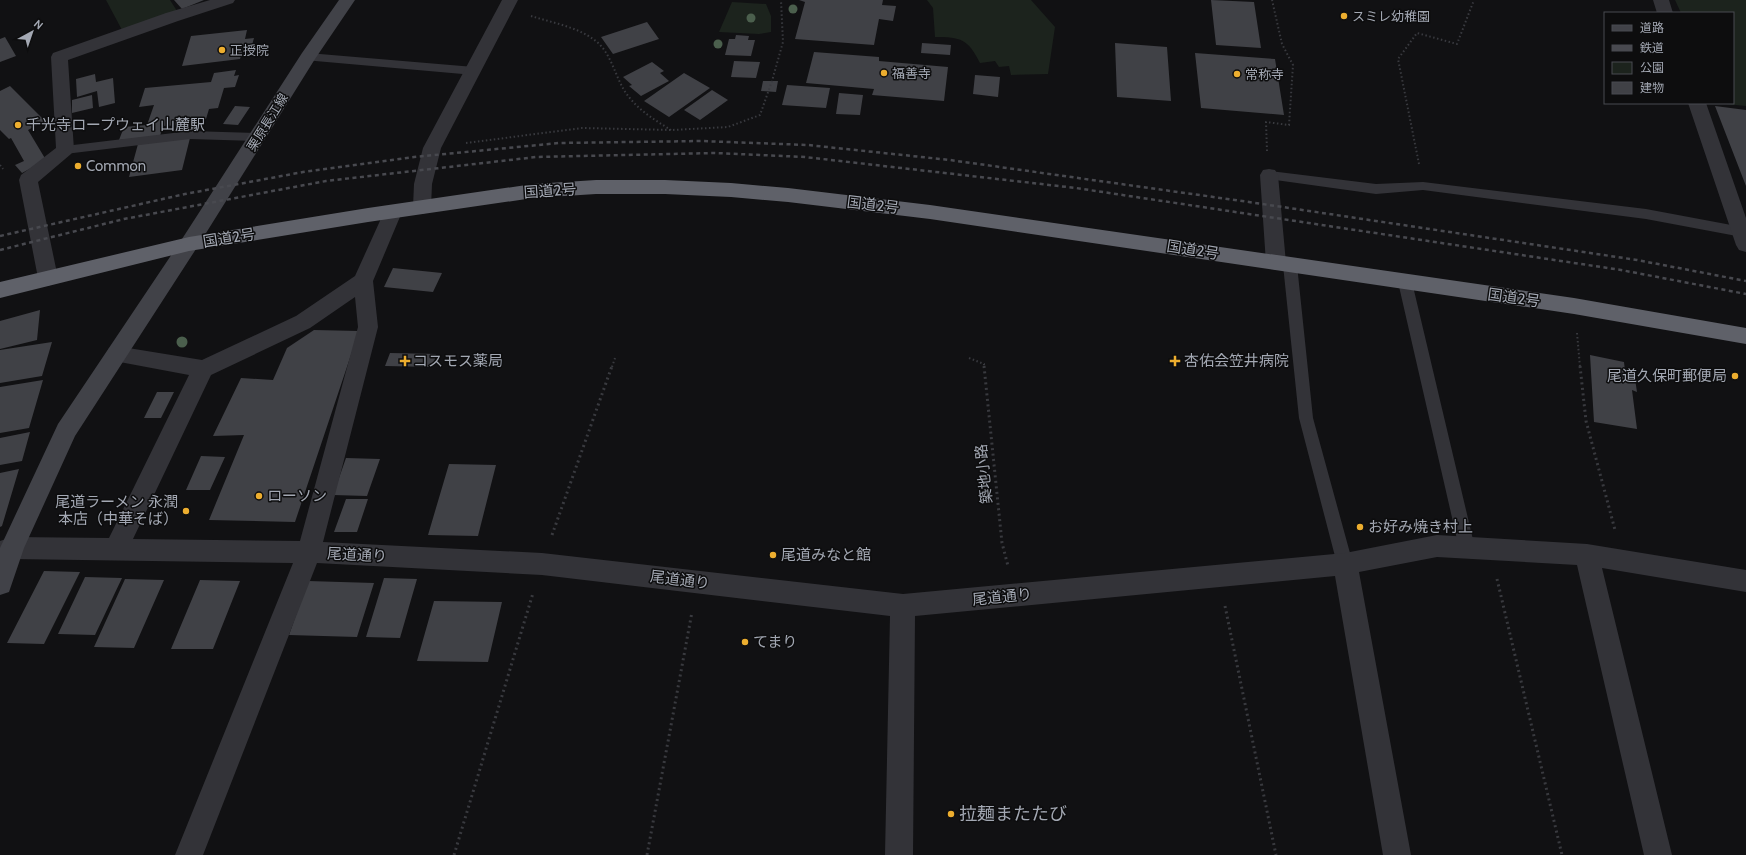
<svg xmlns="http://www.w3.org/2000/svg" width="1746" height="855" font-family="Cabin,'Noto Sans JP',sans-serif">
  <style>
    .green { fill: #1c231d }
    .building { fill: #404146 }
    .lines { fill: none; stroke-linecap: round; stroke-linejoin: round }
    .path-far1 { stroke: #393a3f; stroke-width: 2; stroke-dasharray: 1.5 2.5; stroke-linecap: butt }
    .path { stroke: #393a3f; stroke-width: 3; stroke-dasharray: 2 3.5; stroke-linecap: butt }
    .lane { fill: #333338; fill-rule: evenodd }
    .street { fill: #333338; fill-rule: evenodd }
    .secondary { fill: #414248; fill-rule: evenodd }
    .highway { fill: #5f6169; fill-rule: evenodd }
    .rail { stroke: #48494f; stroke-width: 2.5; stroke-dasharray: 4 3.5; stroke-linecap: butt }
    .tree { fill: #4b5f4d }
    .poi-dot { fill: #edae2f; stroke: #0d0d0e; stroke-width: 1.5 }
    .labels { text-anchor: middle; stroke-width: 3; stroke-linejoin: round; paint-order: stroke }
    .far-poi-label { font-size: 13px; fill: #a3a8b3; stroke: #0d0d0e; text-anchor: start }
    .far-street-label { font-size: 13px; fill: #a3a8b3; stroke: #0d0d0e }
    .poi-label { font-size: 15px; fill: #a3a8b3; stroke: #0d0d0e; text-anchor: start }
    .street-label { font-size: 15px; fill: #a3a8b3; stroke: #0d0d0e }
    .near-poi-label { font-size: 18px; fill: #a3a8b3; stroke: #0d0d0e; text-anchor: start }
  </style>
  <rect width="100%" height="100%" fill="#111113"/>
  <!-- green -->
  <path class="green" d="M106,0H170L177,11L122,30Z
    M927,0H1031L1055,27L1048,74L1011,75L1009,66L999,67L995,61L980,63C968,39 961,37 935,37L933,8Z
    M1675,0H1746V106L1716,103H1733V13H1681Z
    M732,2L766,4L771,16V32L759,34L719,32Z"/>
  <!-- building -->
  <path class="building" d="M174,0H204L182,9Z
    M799,0H883L882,5L896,6L893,21L879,19L874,45L795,39L805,2Z
    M1211,0L1254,2L1261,48L1216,45Z
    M647,22L659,39L613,54L601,37Z
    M247,30L245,39L254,38L250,52H242L240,59L182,66L191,36Z
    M736,35L749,36L748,40H755L751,56L725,55L729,39H735Z
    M5,37L16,56L0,62V39Z
    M922,43L951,45L950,55L921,53Z
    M1115,43L1167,47L1171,101L1117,97Z
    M814,52L879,57V61L948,67L944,101L872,95L874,89L806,83Z
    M1195,53L1275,59L1284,115L1201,108Z
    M734,61L760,62L756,78L731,77Z
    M652,62L664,71L660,73L669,81L641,96L629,86L632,85L623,77Z
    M236,70L234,76L239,75L235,87L224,88L218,108L209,109L206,119L184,121L183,125L163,126L160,136L119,140L124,127L147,125L154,105L139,107L145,88L211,82L214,73Z
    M684,73L710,88L669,117L644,101Z
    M95,74L96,82L113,78L115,103L99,107L97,91L77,97L76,79Z
    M975,75L1000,77L998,97L973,94Z
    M763,81H778L776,92L761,91Z
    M787,85L830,88L826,108L782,105Z
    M10,86L45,121L28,130L46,160L22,173L15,165L24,161L11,138L9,139L0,130V91Z
    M712,90L728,100L700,120L684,110Z
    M839,93L863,95L860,115L836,114Z
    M92,95L93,108L72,113V100Z
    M235,106L250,107L238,125L223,124Z
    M1715,106L1746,110V186Z
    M190,138L182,170L129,177L138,144Z
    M393,268L442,273L433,292L384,287Z
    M40,310L37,340L0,349V321Z
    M314,330L359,331L295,522L209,520L244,435L213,436L241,378L273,380L287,348Z
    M52,342L42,376L0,383V350Z
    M390,353L436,354L433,367L385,366Z
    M1590,355L1624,362L1625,371L1634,372L1637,392L1632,390L1637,429L1594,422Z
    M43,380L29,428L0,433V387Z
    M157,392H174L161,418H144Z
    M30,432L22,461L0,465V438Z
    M201,456L225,457L210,490H186Z
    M346,458L380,459L367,496L333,495Z
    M449,464L496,465L478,536L428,535Z
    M19,469L2,526L0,527V473Z
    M346,499H368L357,532H334Z
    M44,571L80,572L44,644L7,643Z
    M85,577L122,578L95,635L58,634Z
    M384,578L417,579L400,638L366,637Z
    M125,579L164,580L134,648L94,647Z
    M200,580L240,581L213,649H171Z
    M308,581L374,583L357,637L289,635Z
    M434,601L502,602L488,662L417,661Z"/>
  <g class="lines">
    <!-- path-far1 -->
    <path class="path-far1" d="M531,16C553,23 579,27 597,42C611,54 615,75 624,90C635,108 653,119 671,130
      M466,143L582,128L672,130L728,127L760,115L772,81L783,42L781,0
      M1267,151L1266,122L1289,125L1293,65L1282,44L1272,0
      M1419,164L1398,59L1417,33L1457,44L1474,0
      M0,165L3,169
      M1577,333L1580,367
      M969,358L984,364V367
      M612,367L615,358"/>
    <!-- path -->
    <path class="path" d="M984,366L1002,543L1008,566
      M1580,366L1586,421L1615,530
      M552,535L612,366
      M1497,579L1562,855
      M1225,606L1276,855
      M454,855L533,593
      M647,855L692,612"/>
    <!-- lane -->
    <path class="lane" d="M308,53L474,67L478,68L480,71L478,74L474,75L304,60L302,57L304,54Z
      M190,131L257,133L261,134L263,137L261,140L257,141L190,139L65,154L61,153L59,150L61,147L65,146Z
      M1269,171L1376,184L1423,182L1646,209L1742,227L1746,228V236L1742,237L1646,219L1423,190L1376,194L1269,179L1265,178L1263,175L1265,172Z
      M1290,260L1295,261L1297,265L1313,418L1353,564L1351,569L1345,572L1339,569L1337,564L1299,418L1283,265L1285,261Z
      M1405,277L1410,278L1412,282L1475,548L1473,553L1467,555L1461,553L1459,548L1398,282L1400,278Z"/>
    <!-- street -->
    <path class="street" d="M210,0H235L233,3L178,21L68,60L74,150L71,154L38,182L58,278L55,283L48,286L41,283L38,278L19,180L21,175L56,148L51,57L53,53L166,13Z
      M502,0H518L441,148L432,184L431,207L429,212L422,214L415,212L413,207L414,184L423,148Z
      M1653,0H1669L1673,13H1657Z
      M1688,103H1706L1746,218V252L1739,250L1736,245Z
      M1269,169L1275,170L1278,175L1286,263L1283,268L1276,270L1269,268L1266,263L1260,175L1263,170Z
      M393,205L400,207L402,212L373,281L378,327L323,542L542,553L903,594L1345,553L1437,535L1587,544L1746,570V592L1602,568L1672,855H1644L1577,565L1437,557L1359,572L1411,855H1383L1335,576L915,616L913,855H885L890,616L542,575L317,563L203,855H175L293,563L12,559L0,563V541L12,537L109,538L189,375L109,360L106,354L109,348L116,346L202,360L296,316L355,276L384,212L386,207ZM355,297L358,327L300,541L133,539L211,375L310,328Z"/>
    <!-- secondary -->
    <path class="secondary" d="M339,0H355L315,59L196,249L75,436L24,548L9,592L0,595V548L58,424L182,239L302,53Z"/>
    <!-- highway -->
    <path class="highway" d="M596,180H665L731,183L788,188L930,205L1574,298L1746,328V344L1574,314L930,219L788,202L731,197L665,194H596L533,198L368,222L189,251L0,298V282L189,237L368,208L533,184Z"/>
    <!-- rail -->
    <path class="rail" d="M0,236L185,194L303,172L414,157L559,143L701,141L808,145L950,160L1249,202L1637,260L1746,281
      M0,250L124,219L326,181L536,157L715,153L805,157L1076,188L1621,270L1746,294"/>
  </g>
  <!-- trees -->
  <g class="tree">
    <circle cx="793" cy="9" r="4.5"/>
    <circle cx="751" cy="18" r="4.5"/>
    <circle cx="718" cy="44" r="4.5"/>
    <circle cx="182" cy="342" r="5.5"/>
  </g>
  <!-- markers -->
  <g class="poi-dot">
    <circle cx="1344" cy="16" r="4"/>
    <circle cx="222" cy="50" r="4"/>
    <circle cx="884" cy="73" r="4"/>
    <circle cx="1237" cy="74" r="4"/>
    <circle cx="18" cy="125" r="4"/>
    <circle cx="78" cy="166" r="4"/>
    <path d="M403 355h4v4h4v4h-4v4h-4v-4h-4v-4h4z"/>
    <path d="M1173 355h4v4h4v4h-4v4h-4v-4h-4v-4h4z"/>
    <circle cx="1735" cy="376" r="4"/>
    <circle cx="259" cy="496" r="4"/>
    <circle cx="186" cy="511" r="4"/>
    <circle cx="1360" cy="527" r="4"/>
    <circle cx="773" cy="555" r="4"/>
    <circle cx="745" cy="642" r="4"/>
    <circle cx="951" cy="814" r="4"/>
  </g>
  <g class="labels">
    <!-- far-poi labels -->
    <g class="far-poi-label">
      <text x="1352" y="21">スミレ幼稚園</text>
      <text x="230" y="55">正授院</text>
      <text x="892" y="78">福善寺</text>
      <text x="1245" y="79">常称寺</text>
    </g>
    <!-- far-street labels -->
    <g class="far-street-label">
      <text transform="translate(267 122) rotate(-58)" y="5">栗原長江線</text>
    </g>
    <!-- poi labels -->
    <g class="poi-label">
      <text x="26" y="130">千光寺ロープウェイ山麓駅</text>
      <text x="86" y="171">Common</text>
      <text x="413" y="366">コスモス薬局</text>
      <text x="1184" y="366">杏佑会笠井病院</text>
      <text x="1727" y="381" text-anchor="end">尾道久保町郵便局</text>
      <text x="267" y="501">ローソン</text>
      <text x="178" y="507" text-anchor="end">尾道ラーメン 永潤<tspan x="178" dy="17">本店（中華そば）</tspan></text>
      <text x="1368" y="532">お好み焼き村上</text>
      <text x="781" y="560">尾道みなと館</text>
      <text x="753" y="647">てまり</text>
    </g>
    <!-- street labels -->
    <g class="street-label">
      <text transform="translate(550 191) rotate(-4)" y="5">国道2号</text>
      <text transform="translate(873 205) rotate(7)" y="5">国道2号</text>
      <text transform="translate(229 238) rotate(-9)" y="5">国道2号</text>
      <text transform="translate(1193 250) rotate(9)" y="5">国道2号</text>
      <text transform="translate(1514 298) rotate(8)" y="5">国道2号</text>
      <text transform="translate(984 474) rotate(-96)" y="5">築地小路</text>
      <text transform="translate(357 555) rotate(3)" y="5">尾道通り</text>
      <text transform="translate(680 580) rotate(7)" y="5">尾道通り</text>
      <text transform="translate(1002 597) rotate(-6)" y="5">尾道通り</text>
    </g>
    <!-- near-poi labels -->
    <g class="near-poi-label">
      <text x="959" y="820">拉麺またたび</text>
    </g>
  </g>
  <!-- legend -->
  <rect x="1604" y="12" width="130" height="92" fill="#0d0d0e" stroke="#494b50"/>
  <rect x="1612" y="25" width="20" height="6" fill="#414248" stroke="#494b50"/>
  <text x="1640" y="32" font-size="12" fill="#a3a8b3">道路</text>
  <rect x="1612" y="45" width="20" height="6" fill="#48494f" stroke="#494b50"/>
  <text x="1640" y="52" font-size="12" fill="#a3a8b3">鉄道</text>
  <rect x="1612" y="62" width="20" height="12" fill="#1c231d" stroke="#494b50"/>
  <text x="1640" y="72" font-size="12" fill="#a3a8b3">公園</text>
  <rect x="1612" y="82" width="20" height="12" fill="#404146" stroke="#494b50"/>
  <text x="1640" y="92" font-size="12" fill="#a3a8b3">建物</text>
  <!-- north arrow -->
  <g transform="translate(32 32) rotate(40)" stroke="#0d0d0e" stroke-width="3" paint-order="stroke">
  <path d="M0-3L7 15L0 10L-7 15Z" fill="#a3a8b3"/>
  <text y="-6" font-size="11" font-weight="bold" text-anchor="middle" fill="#a3a8b3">N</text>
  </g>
</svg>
